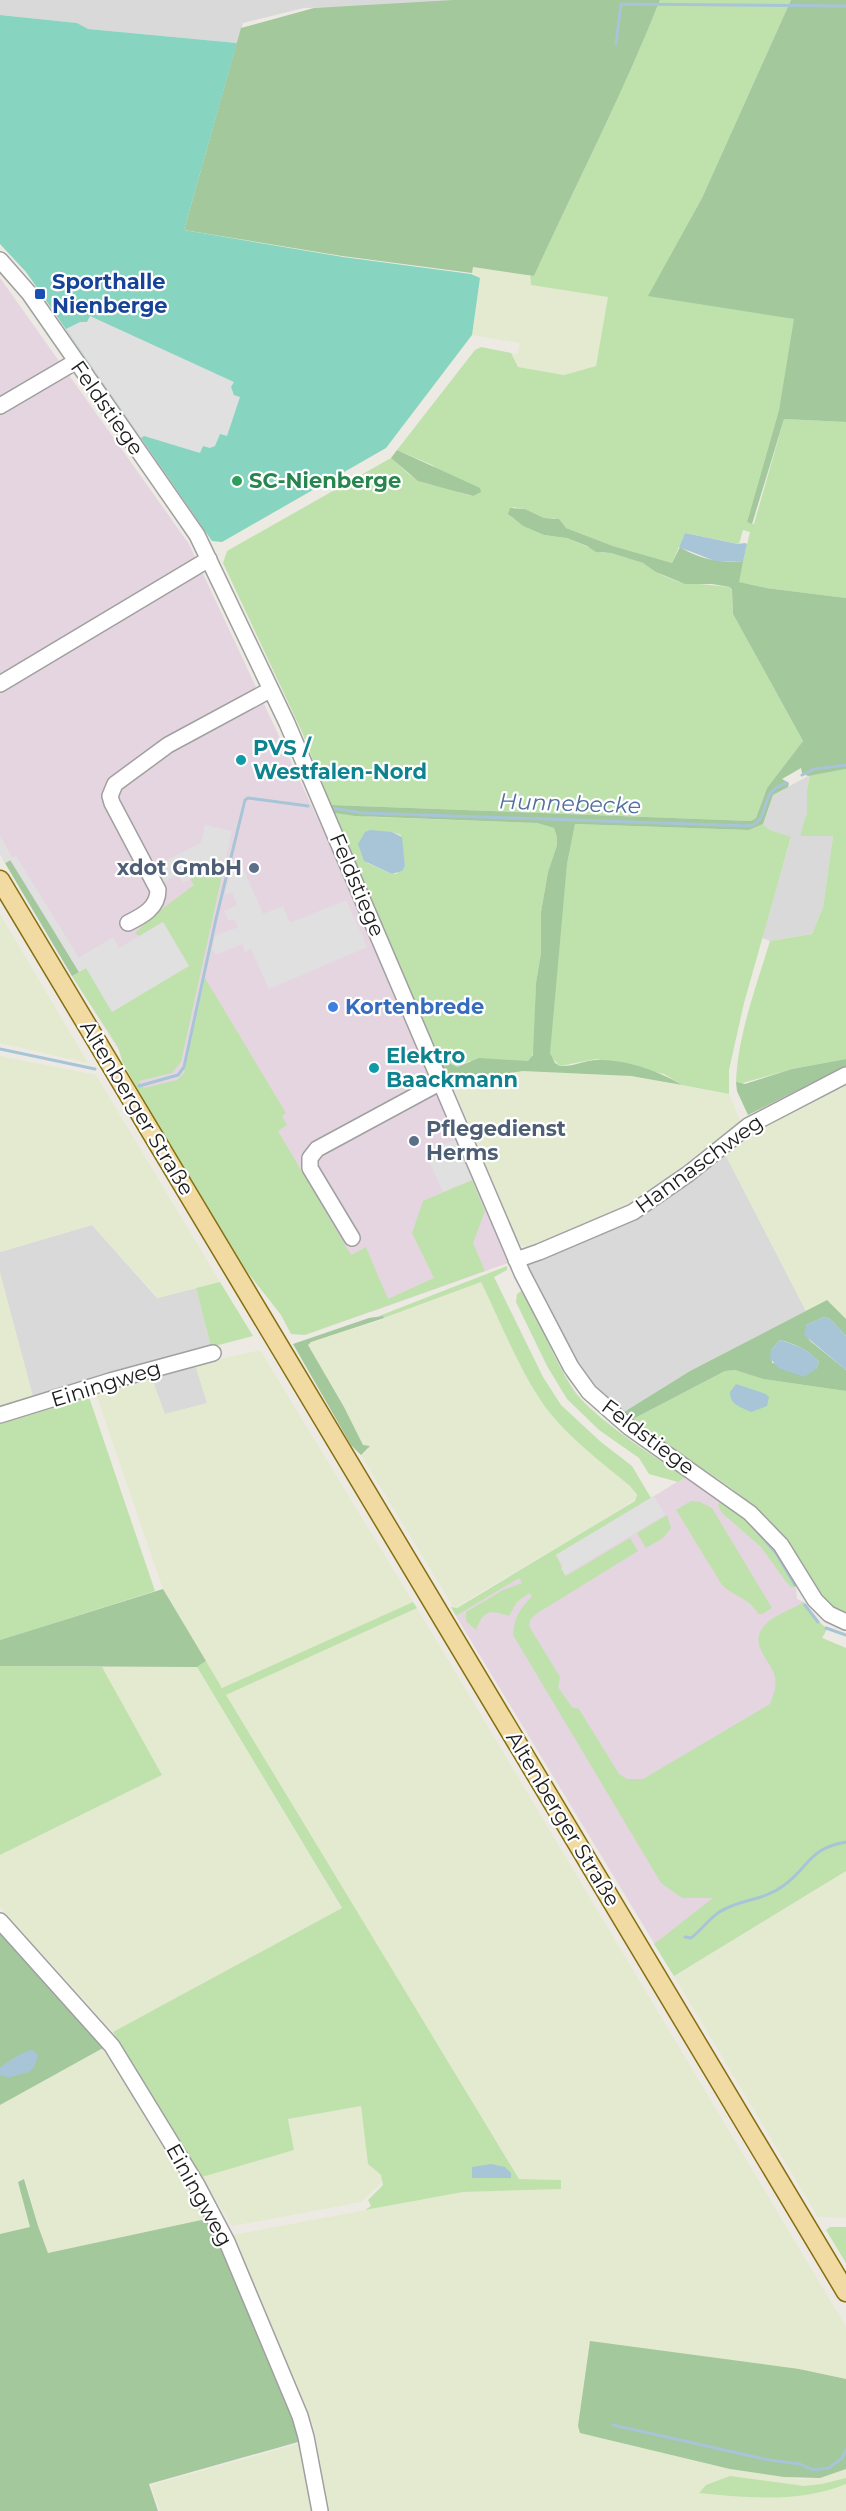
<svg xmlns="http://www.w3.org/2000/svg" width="846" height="2511" font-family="Montserrat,sans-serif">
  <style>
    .residential { fill: #dad9d9 }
    .industrial { fill: #e5d5e0 }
    .farmland { fill: #e4eacf }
    .grass { fill: #bfe2ad; fill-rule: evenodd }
    .forest { fill: #a2c89b; fill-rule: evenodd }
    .pitch { fill: #87d4c1 }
    .parking { fill: #e0e0e0 }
    .water { fill: #a7c5d6 }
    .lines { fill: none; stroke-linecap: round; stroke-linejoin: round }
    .stream { stroke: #a7c5d6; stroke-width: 3 }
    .minor-casing { stroke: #a0a0a0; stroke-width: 18 }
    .major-casing { stroke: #856f0e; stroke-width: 21 }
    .minor { stroke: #fff; stroke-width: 15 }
    .major { stroke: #f2dba2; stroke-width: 18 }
    .transit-dot { fill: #1a4fb4; stroke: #fff; stroke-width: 2 }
    .leisure-dot { fill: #2e9e5b; stroke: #fff; stroke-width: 2 }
    .culture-dot { fill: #0f9aa8; stroke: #fff; stroke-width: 2 }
    .service-dot { fill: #5c6f8a; stroke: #fff; stroke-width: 2 }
    .shop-dot { fill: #3f7fe0; stroke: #fff; stroke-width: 2 }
    .labels { text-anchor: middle; stroke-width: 4.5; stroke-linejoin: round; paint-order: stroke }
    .transit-label { font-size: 21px; font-weight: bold; fill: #164399; stroke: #fff; text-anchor: start }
    .street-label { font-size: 21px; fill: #1c1c1c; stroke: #fff }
    .leisure-label { font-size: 21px; font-weight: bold; fill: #27864d; stroke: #fff; text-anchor: start }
    .culture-label { font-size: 21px; font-weight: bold; fill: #0d838f; stroke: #fff; text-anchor: start }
    .service-label { font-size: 21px; font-weight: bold; fill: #4e5e75; stroke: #fff; text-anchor: end }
    .shop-label { font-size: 21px; font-weight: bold; fill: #366cbe; stroke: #fff; text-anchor: start }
    .water-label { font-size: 22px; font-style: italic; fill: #526fa1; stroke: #fff }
  </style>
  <rect width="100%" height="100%" fill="#eceae2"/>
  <!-- residential -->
  <path class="residential" d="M0,0H639L304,8L243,23L237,43L87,29L77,23L0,15Z
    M810,775L807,789V812L801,836H833L823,907L812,934L770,941L762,938L791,838L770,830L763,824L773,795Z
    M724,1152L806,1311L690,1371L624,1412L593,1388L580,1369L524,1262L617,1226Z
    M92,1225L157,1298L196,1288L211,1347L192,1352L207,1403L164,1415L147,1365L33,1397L0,1273V1252Z"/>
  <!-- industrial -->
  <path class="industrial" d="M0,278L189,544L494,1195L519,1259L371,1312L155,1107L72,976L0,854Z
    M687,1476L739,1514L776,1552L796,1587L797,1599L804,1602L811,1614L827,1629L822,1638L846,1648V1871L674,1976L456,1616Z"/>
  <!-- farmland -->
  <path class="farmland" d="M473,267L528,275L531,285L608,297L596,366L564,375L518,367L511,353L518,354L520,343L472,335L480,278L472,273Z
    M0,914L88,1063L0,1043Z
    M0,1056L96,1075L220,1282L158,1298L92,1225L0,1252Z
    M523,1071L631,1076L729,1094L740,1121L646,1194L609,1213L527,1247L520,1245L517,1240L452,1085L456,1081Z
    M846,1084V1319L827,1300L806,1311L724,1152L794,1109Z
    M0,1273L33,1397L0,1407Z
    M481,1282L536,1393L548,1410L575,1439L630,1486L637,1498L602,1521L454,1608L361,1455L369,1449L363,1445L344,1407L308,1345L311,1342L373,1323Z
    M260,1350L413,1602L222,1688L163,1589L96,1394L152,1378L165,1414L207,1403L195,1365Z
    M417,1608L846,2327V2379L799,2369L690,2355L730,2469L800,2479L820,2478L846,2469V2511H329L314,2427L233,2235L463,2192L561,2188V2180L519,2179L225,1695Z
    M102,1667H197L342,1909L113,2032L0,1907V1855L162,1775Z
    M846,1871V2218L818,2217L674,1976Z
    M103,2048L206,2219L48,2253L38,2226L25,2179L18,2182L30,2227L0,2234V2105Z
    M361,2106L368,2164L381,2175L382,2182L361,2202L232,2226L202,2177L293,2150L288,2119Z
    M302,2443L314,2511H160L151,2485Z"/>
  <!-- grass -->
  <path class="grass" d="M660,0H791L702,198L649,295L795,319L779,410L747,522L754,524L784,419L846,422V598L766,588L738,582L750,532L743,530L739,544L685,533L672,563L613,546L566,528L555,518H544L525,509L513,507L510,516L523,526L544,535L567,538L602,553H611L643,563L662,575L679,582L730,587L732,591L733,614L803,741L767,788L756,818L751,821L331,805L302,732L223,563L227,551L391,458C399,464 405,472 413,477C423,485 438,485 450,489C458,491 464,495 473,496L432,465L397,450L475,350L481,347L511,353L518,367L564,375L596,366L608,297L531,285L530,276H534C576,184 623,94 660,0Z
    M846,769V1059L792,1069L739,1084L736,1082C738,1034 756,987 770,941L812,934L823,907L833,836H800L807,812V789L810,775Z
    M334,813L374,817L537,823L554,828L557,837V845L548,872L541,912V953L536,983L534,1049L531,1059L528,1061H469L457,1067L439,1058ZM392,832L401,835L405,866L396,874H392L367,863Z
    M575,824L749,830L763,824L770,830L791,837L744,1003L729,1070V1094L682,1085L664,1074L596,1059L560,1066L552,1058L548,1049L567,864Z
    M225,862L181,1062L172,1073L139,1081L144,1088L177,1080L184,1073L205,978L286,1113L282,1116L287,1125L278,1131L351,1255L366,1247L388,1299L434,1278L412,1233L423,1201L472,1180L485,1211L473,1243L485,1271L305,1335L291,1334L281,1315L245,1269L140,1094L122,1061L118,1047L72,976L86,968L189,967L163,922L139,936L135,933L155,914L194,885L190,879Z
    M507,1266V1270L494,1277L543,1377L561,1405L601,1442L632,1466L651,1498L556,1555L566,1576L630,1538L638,1551L536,1614L530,1620L529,1626L560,1677L558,1687L572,1707L579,1709L619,1774L627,1779H643L770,1704C773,1696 777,1686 775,1677C771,1660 748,1645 764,1626C773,1615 793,1609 804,1602L811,1614L827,1629L822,1638L846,1648V1871L674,1976L654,1944L713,1898H682L661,1883L513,1635C514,1617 520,1609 532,1596L529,1593L517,1602L509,1616C490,1610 484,1609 476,1630L466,1621V1612L503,1590L522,1583L519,1578L456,1616L451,1607L457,1608L635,1501L637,1495L630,1486C601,1462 569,1438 546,1408C520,1372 501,1323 481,1282L384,1318L379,1316Z
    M220,1282L253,1336L211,1347L196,1288Z
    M524,1289C540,1323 553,1358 573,1389C589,1414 660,1463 687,1476L678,1482L649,1474L639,1458L599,1430L567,1399L547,1366L516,1302L517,1294Z
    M735,1370L763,1379L846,1391V1614C816,1605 801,1557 781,1534C740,1485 681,1459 633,1419L725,1371Z
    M89,1397L155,1591L0,1640V1424Z
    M721,1499C752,1525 778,1551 796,1587H791L787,1583L761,1547L722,1513L718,1505Z
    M691,1501L700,1502L712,1508L772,1608L762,1614H758C750,1598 734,1597 722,1585L676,1510Z
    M667,1515L671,1528L663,1538L646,1548L637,1533Z
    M413,1602L417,1608L226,1695L519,2179L561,2180V2189L463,2192L365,2210L371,2206L368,2200L383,2185L381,2175L368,2164L361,2106L288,2119L294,2150L202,2177L113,2032L342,1908L197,1667L206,1661L222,1688Z
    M0,1666L102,1667L162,1775L0,1855Z
    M830,2227H846V2263L826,2230Z
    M730,2476L804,2486L822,2484L846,2478V2484C801,2503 746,2498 699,2493L706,2485Z"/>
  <!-- forest -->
  <path class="forest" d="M454,0H660C623,94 576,184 534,276L473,267L472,273L342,256L184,230L241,28L314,8Z
    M791,0H846V422L784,419L752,524L747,522L779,410L794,319L648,296L702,198Z
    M397,450L480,488L481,492L473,496L418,481L391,458Z
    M510,508L525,509L544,518L559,519L566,528L613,546L672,563L680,547C701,560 719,562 743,562L739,582L766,588L846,598V769L808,776L802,773L801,768L782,779L789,783L788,787L773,795L763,824L749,830L575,824L567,864L550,1053L555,1063L560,1066C573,1067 585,1060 597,1060C625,1059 659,1071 682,1085L631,1076L523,1071L456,1081L453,1088L439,1058L457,1067L479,1058L528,1061L533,1055L536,983L541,953V912L548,872L557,845V837L554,828L537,823L356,816L334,813L331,805L751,821L756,818L767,788L803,741L733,614L732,590L730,587L712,584H685L656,572L643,563L611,553L596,552L587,546L567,538L544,535L523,526L508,514Z
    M10,860L79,972L72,976L5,863Z
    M846,1059V1066L748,1115L737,1091L736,1082L745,1084L792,1069Z
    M827,1300L846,1319V1336L830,1319L824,1317L806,1325L809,1340L846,1370V1391L763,1379L735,1370L725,1371L633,1419L624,1412L690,1371ZM780,1340C795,1344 809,1350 819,1362L816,1369L772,1363L771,1350Z
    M383,1316L384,1318L311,1342L308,1345L344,1407L363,1445L370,1446L361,1455L351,1445L293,1344L369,1318Z
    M163,1589L206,1661L197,1667L0,1666V1640Z
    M0,1933L103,2048L0,2105Z
    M24,2179L38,2226L48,2253L206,2219L213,2222L305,2440L149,2484L158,2511H0V2234L30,2227L18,2182Z
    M590,2341L799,2369L846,2379V2469L820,2478L784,2477L730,2469L580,2433L578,2426Z"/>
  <!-- pitch -->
  <path class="pitch" d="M0,15L77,23L88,29L237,43L184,230L343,257L471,274L480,278L472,335L386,448L222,542L212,541L43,296L26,272L0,244Z"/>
  <!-- parking -->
  <path class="parking" d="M90,316L234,382L231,387L234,395L240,397L227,436L220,434L215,446L210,448L203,446L200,453L144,436L141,438L66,329L80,322H87Z
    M205,825L232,831L225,862L183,883L178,874L164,882L160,877L166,873L161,863L201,843Z
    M0,835L12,857L16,856L79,958L113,937L119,948L163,922L189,966L112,1012L86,968L79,972L11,860L5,863L0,854Z
    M241,864L263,914L283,906L290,923L346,900L367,947L269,989L251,949L245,952L242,944L215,955L212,948L215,936L238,927L235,919L229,921L224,911L237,905L232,892L225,895L232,868Z
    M455,1140L472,1180L443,1192L425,1152Z
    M654,1496L665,1515L565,1575L561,1568L563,1566L556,1555Z"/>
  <!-- water -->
  <path class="water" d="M685,533L738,544L745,543L747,544L743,562L715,561L679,547Z
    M370,830L392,832L402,837L405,866L402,871L392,874L364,861L358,844L365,832Z
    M824,1317L830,1319L846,1336V1370L804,1335L806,1325Z
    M780,1340C795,1345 809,1349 819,1362L816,1369L804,1377L778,1368L770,1358L771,1350Z
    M736,1384L766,1394L769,1397L767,1406L751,1412C741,1407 730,1405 730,1392Z
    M31,2050L35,2051L38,2057C30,2079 26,2070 9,2078L0,2075V2068C11,2059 17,2055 31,2050Z
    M491,2164L505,2167L511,2173V2178H472V2167Z"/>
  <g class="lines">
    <!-- stream -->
    <path class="stream" d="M616,44L621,4L846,6
      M802,775L814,769L846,765
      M331,808L363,813L750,826C765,822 763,805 770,794C773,788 780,786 786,783
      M0,1049L95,1069
      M139,1086L178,1075L184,1067L216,919L245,800L248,798L308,806
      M568,1376L582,1394
      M591,1403L615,1425
      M756,1530L776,1553L795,1585
      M805,1605L818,1622
      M826,1628L846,1635
      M685,1937L691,1938C704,1928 712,1914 727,1908C745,1899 766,1899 783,1886C810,1867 807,1849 846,1842
      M613,2425L769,2460L800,2464L813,2470L829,2468L842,2458L846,2450"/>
    <!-- minor casing -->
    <g class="minor-casing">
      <path id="minor" d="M0,260L29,293L197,535L287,723L522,1273L571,1367L589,1392L630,1428L750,1513L781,1545L815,1600L829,1614L846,1622
        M0,406L75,362
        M0,684L209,559
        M128,923C142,916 158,908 158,890L112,803L110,796L115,784L168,745L270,690
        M352,1238L310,1168V1158L317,1149L441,1082
        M516,1260L539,1252L633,1212L688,1174L748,1126L846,1075
        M0,1415L110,1381L213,1353
        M0,1921L112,2046L197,2185L227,2242L300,2416L306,2437L320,2511"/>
    </g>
    <!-- major casing -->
    <g class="major-casing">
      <path id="major" d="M0,880L846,2292"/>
    </g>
    <!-- minor -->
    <use href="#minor" class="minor"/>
    <!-- major -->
    <use href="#major" class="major"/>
  </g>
  <!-- markers -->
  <rect class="transit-dot" x="34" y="288" width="12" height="12" rx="3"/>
  <circle class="leisure-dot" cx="237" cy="481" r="6"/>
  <g class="culture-dot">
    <circle cx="241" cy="760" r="6"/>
    <circle cx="374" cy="1068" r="6"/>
  </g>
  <g class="service-dot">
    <circle cx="254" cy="868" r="6"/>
    <circle cx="414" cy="1141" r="6"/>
  </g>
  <circle class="shop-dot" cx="333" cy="1007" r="6"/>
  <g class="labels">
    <!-- transit labels -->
    <g class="transit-label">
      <text x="52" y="289">Sporthalle<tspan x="52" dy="24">Nienberge</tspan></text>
    </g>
    <!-- street labels -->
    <g class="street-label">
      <text transform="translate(107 408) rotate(55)" y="7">Feldstiege</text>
      <text transform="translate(357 885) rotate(67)" y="7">Feldstiege</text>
      <text transform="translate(137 1108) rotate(59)" y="7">Altenberger Straße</text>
      <text transform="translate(699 1164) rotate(-36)" y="7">Hannaschweg</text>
      <text transform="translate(106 1384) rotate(-17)" y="7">Einingweg</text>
      <text transform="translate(648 1437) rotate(37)" y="7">Feldstiege</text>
      <text transform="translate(563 1819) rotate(59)" y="7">Altenberger Straße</text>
      <text transform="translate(199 2195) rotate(61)" y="7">Einingweg</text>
    </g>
    <!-- leisure labels -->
    <g class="leisure-label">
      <text x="249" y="488">SC-Nienberge</text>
    </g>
    <!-- culture labels -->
    <g class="culture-label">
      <text x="253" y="755">PVS /<tspan x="253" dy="24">Westfalen-Nord</tspan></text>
      <text x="386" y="1063">Elektro<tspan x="386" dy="24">Baackmann</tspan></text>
    </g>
    <!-- service labels -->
    <g class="service-label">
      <text x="242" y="875">xdot GmbH</text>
      <text x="426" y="1136" text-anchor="start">Pflegedienst<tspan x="426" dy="24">Herms</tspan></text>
    </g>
    <!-- shop labels -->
    <g class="shop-label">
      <text x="345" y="1014">Kortenbrede</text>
    </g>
    <!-- water labels -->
    <g class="water-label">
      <text transform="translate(570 803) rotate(2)" y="8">Hunnebecke</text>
    </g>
  </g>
</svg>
